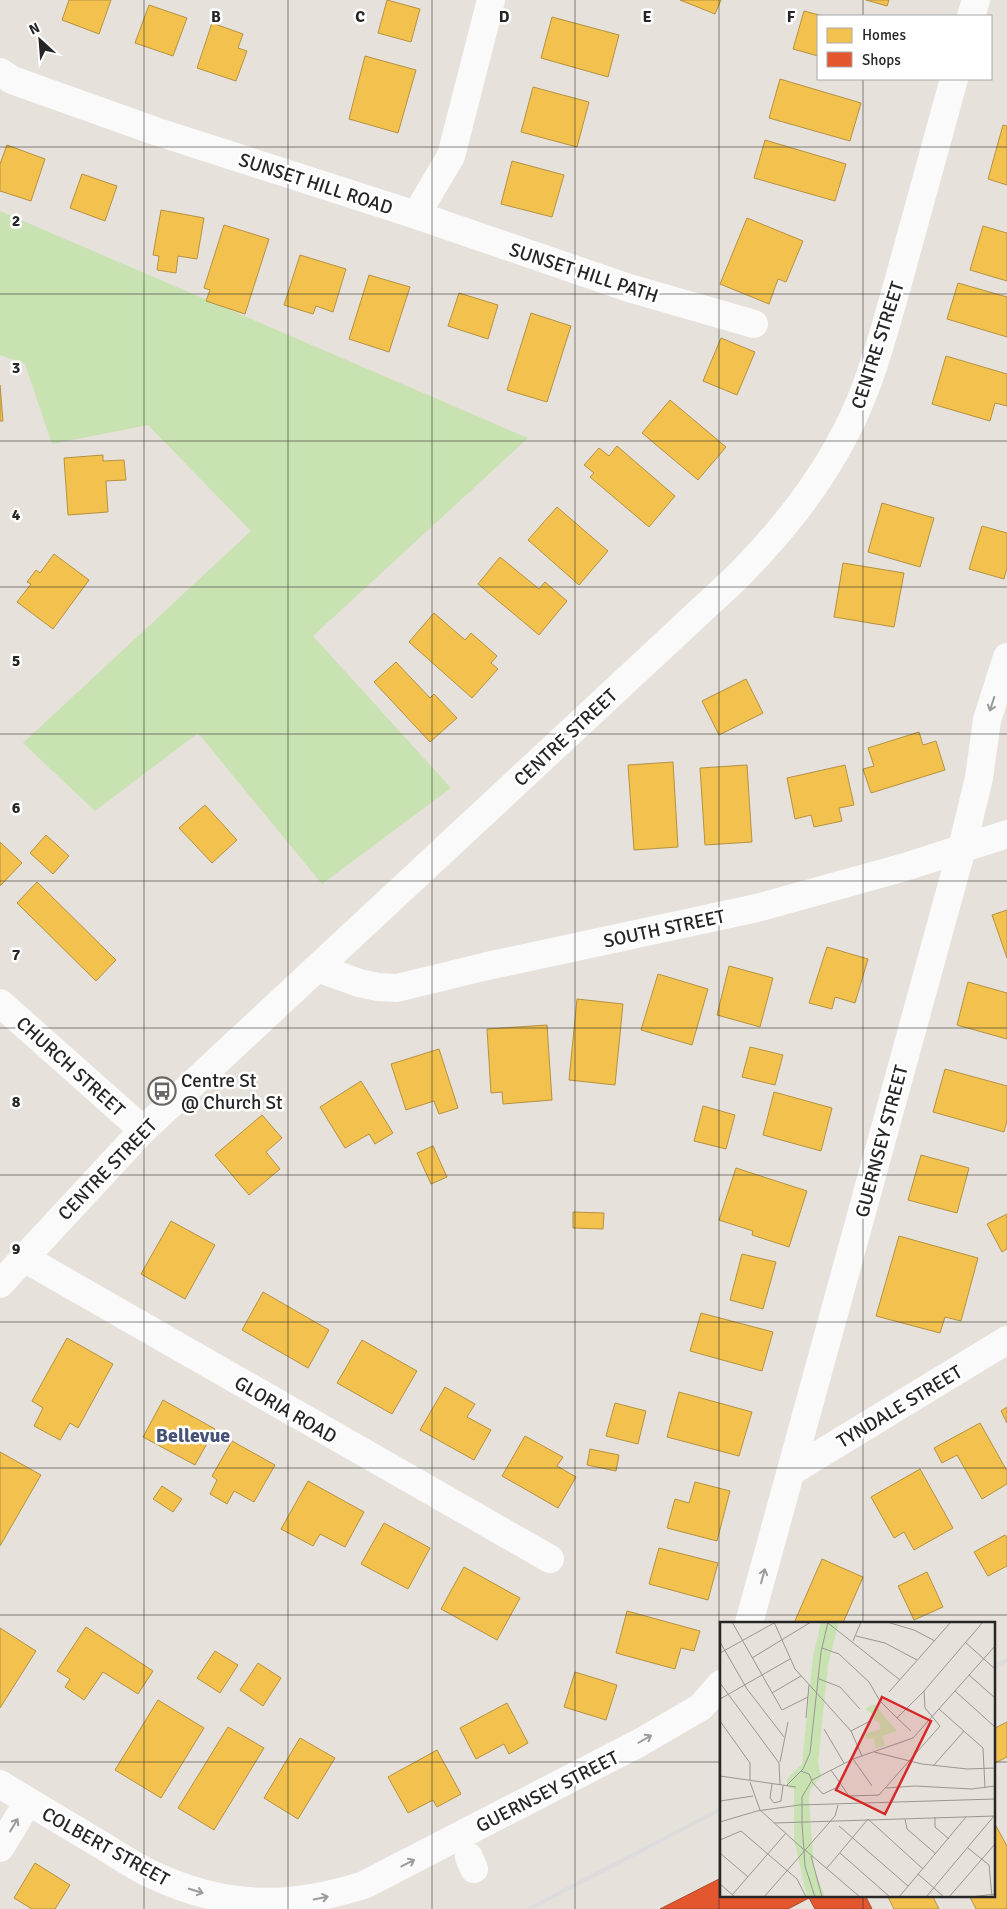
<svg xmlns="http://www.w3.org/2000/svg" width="1007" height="1909" font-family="Signika,sans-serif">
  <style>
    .green { fill: #c9e2b2 }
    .homes { fill: #f2c14e; stroke: #b59242 }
    .shops { fill: #e4572e; stroke: #ab482c }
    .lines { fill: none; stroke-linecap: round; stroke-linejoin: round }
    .street { stroke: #fbfafa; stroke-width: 28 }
    .secondary { stroke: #fbfafa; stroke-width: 28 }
    .rail { stroke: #dcdcdd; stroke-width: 4 }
    .oneway { stroke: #9b9b9b }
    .grid { fill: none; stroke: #262626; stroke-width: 1; stroke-opacity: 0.55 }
    .labels { text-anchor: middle; stroke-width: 5; stroke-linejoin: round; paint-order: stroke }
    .street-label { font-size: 19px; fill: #262626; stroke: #fff }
    .poi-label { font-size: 19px; fill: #262626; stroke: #fff; text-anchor: start }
    .neighbourhood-label { font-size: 20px; font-weight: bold; fill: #475277; stroke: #fff }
    .inset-road { fill: none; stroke: #999693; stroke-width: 1 }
    .view { fill: #d62828; fill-opacity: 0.15; stroke: #d62828; stroke-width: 2.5 }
    .inset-edge { fill: none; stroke: #262626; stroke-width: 2.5 }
    .grid-label { font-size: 16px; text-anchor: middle; font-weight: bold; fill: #262626; stroke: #fff; stroke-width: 5; stroke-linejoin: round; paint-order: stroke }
  </style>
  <rect width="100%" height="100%" fill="#e6e1db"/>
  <!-- green -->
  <path class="green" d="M0,211L528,438L313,636L451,788L322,884L198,733L95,811L23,743L251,531L148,425L52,444L25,364L0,355Z"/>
  <!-- homes -->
  <path class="homes" d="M69,0H111L99,34L62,20Z
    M387,0L420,9L411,42L378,33Z
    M680,0H721L715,14Z
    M866,0H889L887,6Z
    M149,5L187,18L173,56L135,43Z
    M804,11L823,16H818V56L793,49Z
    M552,17L619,35L608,77L541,58Z
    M212,23L243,34L238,48L247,51L236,81L197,68Z
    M365,56L416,70L398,133L349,119Z
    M780,79L861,103L850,141L769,118Z
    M533,87L589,102L577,147L521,132Z
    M1003,125L1007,126V185L988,179Z
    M765,140L846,164L835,201L754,178Z
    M7,145L45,159L31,201L0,191V164Z
    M512,161L564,175L552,217L501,204Z
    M82,174L117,186L105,221L70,208Z
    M161,210L204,218L197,259L178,256L176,273L157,270L159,256L153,255Z
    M747,218L803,241L786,282L778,279L769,304L720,284Z
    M224,225L269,239L245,314L206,301L210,290L204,288Z
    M983,226L1007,233V281L970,270Z
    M300,255L346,269L333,312L316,306L313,314L284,305Z
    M369,275L410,287L389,352L349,339Z
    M958,283L1007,297V337L947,319Z
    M459,293L498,305L488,339L448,326Z
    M531,313L571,326L547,402L507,390Z
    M721,338L755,352L737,395L703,381Z
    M946,356L1007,374V406L995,403L990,421L932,404Z
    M0,385L3,421H0Z
    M670,400L726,447L698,480L642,433Z
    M617,446L675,496L649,527L590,477L594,473L584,465L599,448L609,456Z
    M103,455V461L124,460L126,480L106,481L108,512L68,515L64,458Z
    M882,503L934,518L920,567L868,552Z
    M557,507L608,551L579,585L528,540Z
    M982,526L1007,533V568L1004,579L969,569Z
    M54,554L89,580L53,629L17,602L31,584L27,582L36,570L40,573Z
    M500,557L539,589L545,582L567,601L539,635L478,584Z
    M843,563L904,573L894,627L834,617Z
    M434,613L465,640L471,633L497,656L491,663L498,669L472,698L409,642Z
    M396,662L430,698L434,694L457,718L430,742L374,682Z
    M746,679L763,713L719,735L702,701Z
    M919,732L923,745L936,741L945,770L871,793L863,769L874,766L868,748Z
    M673,762L678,847L634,850L628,765Z
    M747,765L752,842L705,845L700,768Z
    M845,765L854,805L839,808L842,821L814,827L811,815L795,819L787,778Z
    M205,805L237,840L212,863L179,828Z
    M46,835L69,856L53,874L30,853Z
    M0,842L22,863L0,886Z
    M37,882L116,960L96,981L17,903Z
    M1007,910V958L992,915Z
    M827,947L868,959L855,1003L835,997L832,1009L809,1003Z
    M729,966L773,978L760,1027L717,1015Z
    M658,974L708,989L692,1045L641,1030Z
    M968,982L1007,993V1039L957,1025Z
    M577,999L623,1004L615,1085L569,1080Z
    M547,1025L552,1100L503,1104L502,1092L491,1093L487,1029Z
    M750,1047L783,1055L775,1085L742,1077Z
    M439,1049L458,1108L439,1114L434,1101L406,1110L391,1064Z
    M945,1069L1007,1086V1120L1004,1132L933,1112Z
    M361,1081L393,1133L375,1144L369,1134L345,1148L320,1107Z
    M774,1092L832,1108L821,1151L763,1135Z
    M703,1106L735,1115L726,1149L694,1141Z
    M262,1115L282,1138L266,1152L280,1169L249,1195L215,1155Z
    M433,1146L447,1177L431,1184L417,1153Z
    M921,1155L969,1168L957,1213L908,1200Z
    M736,1168L807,1191L789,1247L752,1235L753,1231L719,1220Z
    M573,1212L604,1213L603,1229L573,1228Z
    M1007,1214V1249L1002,1252L987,1224Z
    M171,1221L215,1245L185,1299L141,1274Z
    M899,1236L978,1258L961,1321L945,1317L940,1333L876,1316Z
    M742,1254L776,1262L763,1309L730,1300Z
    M263,1292L329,1330L308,1368L242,1330Z
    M701,1313L773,1332L762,1371L690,1351Z
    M67,1338L113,1364L78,1428L70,1423L60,1440L34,1426L43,1408L32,1401Z
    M362,1340L417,1371L392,1414L337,1383Z
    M445,1387L475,1404L467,1417L491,1430L474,1460L420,1430Z
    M679,1392L752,1412L739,1456L667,1437Z
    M163,1400L215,1429L195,1465L143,1437Z
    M615,1403L646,1411L638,1444L606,1436Z
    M1007,1407V1423L1001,1411Z
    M980,1423L1007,1471V1484L982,1499L957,1455L942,1463L934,1448Z
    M525,1436L563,1457L557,1466L576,1477L558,1508L502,1476Z
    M232,1441L275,1465L254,1502L234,1491L227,1504L210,1494L217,1480L212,1476Z
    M590,1449L619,1455L616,1471L587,1465Z
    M0,1452L41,1475L0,1546Z
    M920,1469L953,1528L914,1550L904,1532L894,1538L871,1497Z
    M308,1481L364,1512L345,1547L320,1534L313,1546L281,1529Z
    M695,1482L730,1491L717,1541L667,1528L675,1499L689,1503Z
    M162,1486L182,1499L173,1512L153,1499Z
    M384,1523L430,1548L408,1589L361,1564Z
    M1005,1535L1007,1538V1566L988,1576L974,1552Z
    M659,1548L718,1563L708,1600L649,1584Z
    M822,1559L863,1577L843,1623H794Z
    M464,1567L520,1598L497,1640L441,1609Z
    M927,1572L943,1607L914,1620L898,1586Z
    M627,1611L700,1631L694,1651L681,1648L675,1669L616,1653Z
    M86,1627L153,1671L138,1694L103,1672L84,1700L65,1687L70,1679L57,1671Z
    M0,1628L36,1651L0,1708Z
    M215,1651L238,1665L220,1693L197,1678Z
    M258,1663L281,1678L263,1706L240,1690Z
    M575,1672L617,1685L606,1720L564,1707Z
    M158,1700L204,1728L161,1798L115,1770Z
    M507,1703L528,1743L509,1754L504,1744L476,1759L460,1728Z
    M1007,1722V1757L993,1764V1729Z
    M228,1727L264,1748L214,1830L178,1808Z
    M300,1738L335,1758L298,1819L264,1798Z
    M437,1750L461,1794L437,1807L433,1800L408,1813L388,1777Z
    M996,1826L1007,1846V1909H976L969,1895H993V1828Z
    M35,1863L70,1885L55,1909H32L14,1898Z
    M887,1895H932L939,1909H894Z"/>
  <!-- shops -->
  <path class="shops" d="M721,1878V1895H865L872,1909H815L809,1898L788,1909H660Z"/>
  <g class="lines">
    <!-- street -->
    <path class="street" d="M0,72L12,80L158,132L416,215L451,156L491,0
      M416,215L629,288L754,324
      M0,1003L143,1130
      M24,1258L550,1559
      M792,1471L1007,1340
      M749,1623L962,848L979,778L987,720L1007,657
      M0,1784C32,1804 65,1823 98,1843C115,1853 132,1865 151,1874C224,1909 288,1909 364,1885L639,1743L701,1707L721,1684
      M0,1848L28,1802
      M469,1857L474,1869"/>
    <!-- secondary -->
    <path class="secondary" d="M971,16L976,0
      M318,968L359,983L378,987L397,988L483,967L757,908L905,867L1007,834
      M0,1284L143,1130L737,577C781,532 817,488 846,432C871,384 884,331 899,279C917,212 936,146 954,79"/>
    <!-- rail -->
    <path class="rail" d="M993,1667L1007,1660
      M529,1909L721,1809"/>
  </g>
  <!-- one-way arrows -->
  <defs><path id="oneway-shaft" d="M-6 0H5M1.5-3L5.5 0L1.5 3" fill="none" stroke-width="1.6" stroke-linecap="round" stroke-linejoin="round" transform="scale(1.25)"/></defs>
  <g class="oneway">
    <use href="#oneway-shaft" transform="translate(992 704) rotate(108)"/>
    <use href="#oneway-shaft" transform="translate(763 1576) rotate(-75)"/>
    <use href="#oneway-shaft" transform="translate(645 1739) rotate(-30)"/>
    <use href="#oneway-shaft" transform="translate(14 1825) rotate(-59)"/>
    <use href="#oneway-shaft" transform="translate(408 1863) rotate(-27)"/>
    <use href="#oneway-shaft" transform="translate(196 1891) rotate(17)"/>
    <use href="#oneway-shaft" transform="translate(321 1898) rotate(-12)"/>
  </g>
  <!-- grid -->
  <path class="grid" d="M144,0V1909M288,0V1909M432,0V1909M575,0V1909M719,0V1909M863,0V16M863,79V1623M0,147H1007M0,294H1007M0,441H1007M0,587H1007M0,734H1007M0,881H1007M0,1028H1007M0,1175H1007M0,1322H1007M0,1468H1007M0,1615H1007M0,1762H721M993,1762H1007M863,1895V1909"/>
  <!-- icons -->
  <defs>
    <g id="bus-ring" transform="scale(1.4375)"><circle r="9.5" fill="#fff" stroke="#696765" stroke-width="1.5"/><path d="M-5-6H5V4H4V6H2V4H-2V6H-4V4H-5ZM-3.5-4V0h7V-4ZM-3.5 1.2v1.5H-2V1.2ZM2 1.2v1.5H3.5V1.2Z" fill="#696765"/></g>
  </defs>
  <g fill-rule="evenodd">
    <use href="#bus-ring" x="162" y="1091"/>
  </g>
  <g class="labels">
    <!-- street labels -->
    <g class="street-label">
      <text transform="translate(316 183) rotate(18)" y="7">SUNSET HILL ROAD</text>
      <text transform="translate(584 272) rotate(18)" y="7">SUNSET HILL PATH</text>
      <text transform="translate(877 345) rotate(-72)" y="7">CENTRE STREET</text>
      <text transform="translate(565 737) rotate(-43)" y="7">CENTRE STREET</text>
      <text transform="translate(664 928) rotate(-12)" y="7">SOUTH STREET</text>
      <text transform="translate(71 1066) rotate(42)" y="7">CHURCH STREET</text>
      <text transform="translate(881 1141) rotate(-75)" y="7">GUERNSEY STREET</text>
      <text transform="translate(107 1169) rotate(-46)" y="7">CENTRE STREET</text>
      <text transform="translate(899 1406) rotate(-31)" y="7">TYNDALE STREET</text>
      <text transform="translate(286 1409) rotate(30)" y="7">GLORIA ROAD</text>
      <text transform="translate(547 1791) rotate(-27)" y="7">GUERNSEY STREET</text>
      <text transform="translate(106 1846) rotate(29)" y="7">COLBERT STREET</text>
    </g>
    <!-- poi labels -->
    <g class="poi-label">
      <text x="181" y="1087">Centre St<tspan x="181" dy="22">@ Church St</tspan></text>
    </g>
    <!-- neighbourhood labels -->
    <g class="neighbourhood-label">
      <text x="193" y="1442">Bellevue</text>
    </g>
  </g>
  <!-- overview -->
  <g transform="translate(720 1622)">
    <rect width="275" height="275" fill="#e6e1db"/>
    <path d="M101,0H119L108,43L98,141L101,154L90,168L89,178L94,246L105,275H87L74,217V167L67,165V157L82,142L93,35ZM154,82L177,109L162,114L165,124L156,126L154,116L147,117L145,112L161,107L159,100L154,98V93L145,87Z" fill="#c9e2b2"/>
    <path class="inset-road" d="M12,0L62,88L88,75M54,0L75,47L131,109L142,134M167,0L194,8L215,19M108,1L180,58M136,14L165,21L197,38M133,19L141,0M0,20L27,67L64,115M245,20L275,47M102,26L119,32L149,60L160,79L177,96L204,69M0,31L54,1M32,36L91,0M249,53L275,76M99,57L120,65L140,87M0,61L59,141L60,163M235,69L275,105M169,70L231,0M52,71L81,54M0,77L70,37M219,87L263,126L265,166M86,96L89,63M177,96L191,109M0,99L30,141V158M104,107L124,141M131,109L150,99M154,130L202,142L247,147L275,146M133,137L152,164M60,140L68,100M214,143L244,109M111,148L129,174L159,173L220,104L205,86L204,69L263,0M81,149L89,152L92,159M0,154L76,165M30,160L40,188L83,227M92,160L103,172L120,164M52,162L50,176L54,181L61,179L63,164M66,164L83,147L90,131L101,30L108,0M166,166L195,164L252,167L275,164M0,179L33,174M215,195V205L229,217M185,197L187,207L216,232M0,200L37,189L79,183L275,177M54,201L275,194M119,204L188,264M0,218L21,209L77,257L86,275M248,226L269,243L272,275M84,227L140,275M0,231L28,255M120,231L170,275M91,234L102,275M107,246L148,197L203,247M198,252L224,275M0,262L15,275M12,273L66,211M44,275L115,194L118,183M95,275L85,244L82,201V175L92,158L133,137L193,116L275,24M179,275L246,195M206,275L274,194M229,275L275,222M251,275L275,272"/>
    <path class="view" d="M162,75L211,99L165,192L116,168Z"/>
    <rect width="275" height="275" class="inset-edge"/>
  </g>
  <g class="grid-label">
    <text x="216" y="22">B</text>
    <text x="360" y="22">C</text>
    <text x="504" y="22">D</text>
    <text x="647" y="22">E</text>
    <text x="791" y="22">F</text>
    <text x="16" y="226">2</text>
    <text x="16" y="373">3</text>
    <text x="16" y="520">4</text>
    <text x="16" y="666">5</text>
    <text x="16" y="813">6</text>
    <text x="16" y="960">7</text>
    <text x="16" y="1107">8</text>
    <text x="16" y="1254">9</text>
  </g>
  <!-- legend -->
  <rect x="817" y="15" width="175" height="65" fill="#ffffff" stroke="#a8a8a8"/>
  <rect x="827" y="28" width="25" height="15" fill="#f2c14e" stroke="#a8a8a8"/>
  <text x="862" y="40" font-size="15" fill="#262626">Homes</text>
  <rect x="827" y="52" width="25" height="15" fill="#e4572e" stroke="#a8a8a8"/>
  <text x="862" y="65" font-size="15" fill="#262626">Shops</text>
  <!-- north arrow -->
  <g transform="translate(40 40) rotate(334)" stroke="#ffffff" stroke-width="4" paint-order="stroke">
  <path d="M0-4L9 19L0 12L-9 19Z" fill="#262626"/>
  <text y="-8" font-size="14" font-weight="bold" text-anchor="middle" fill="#262626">N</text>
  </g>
</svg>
